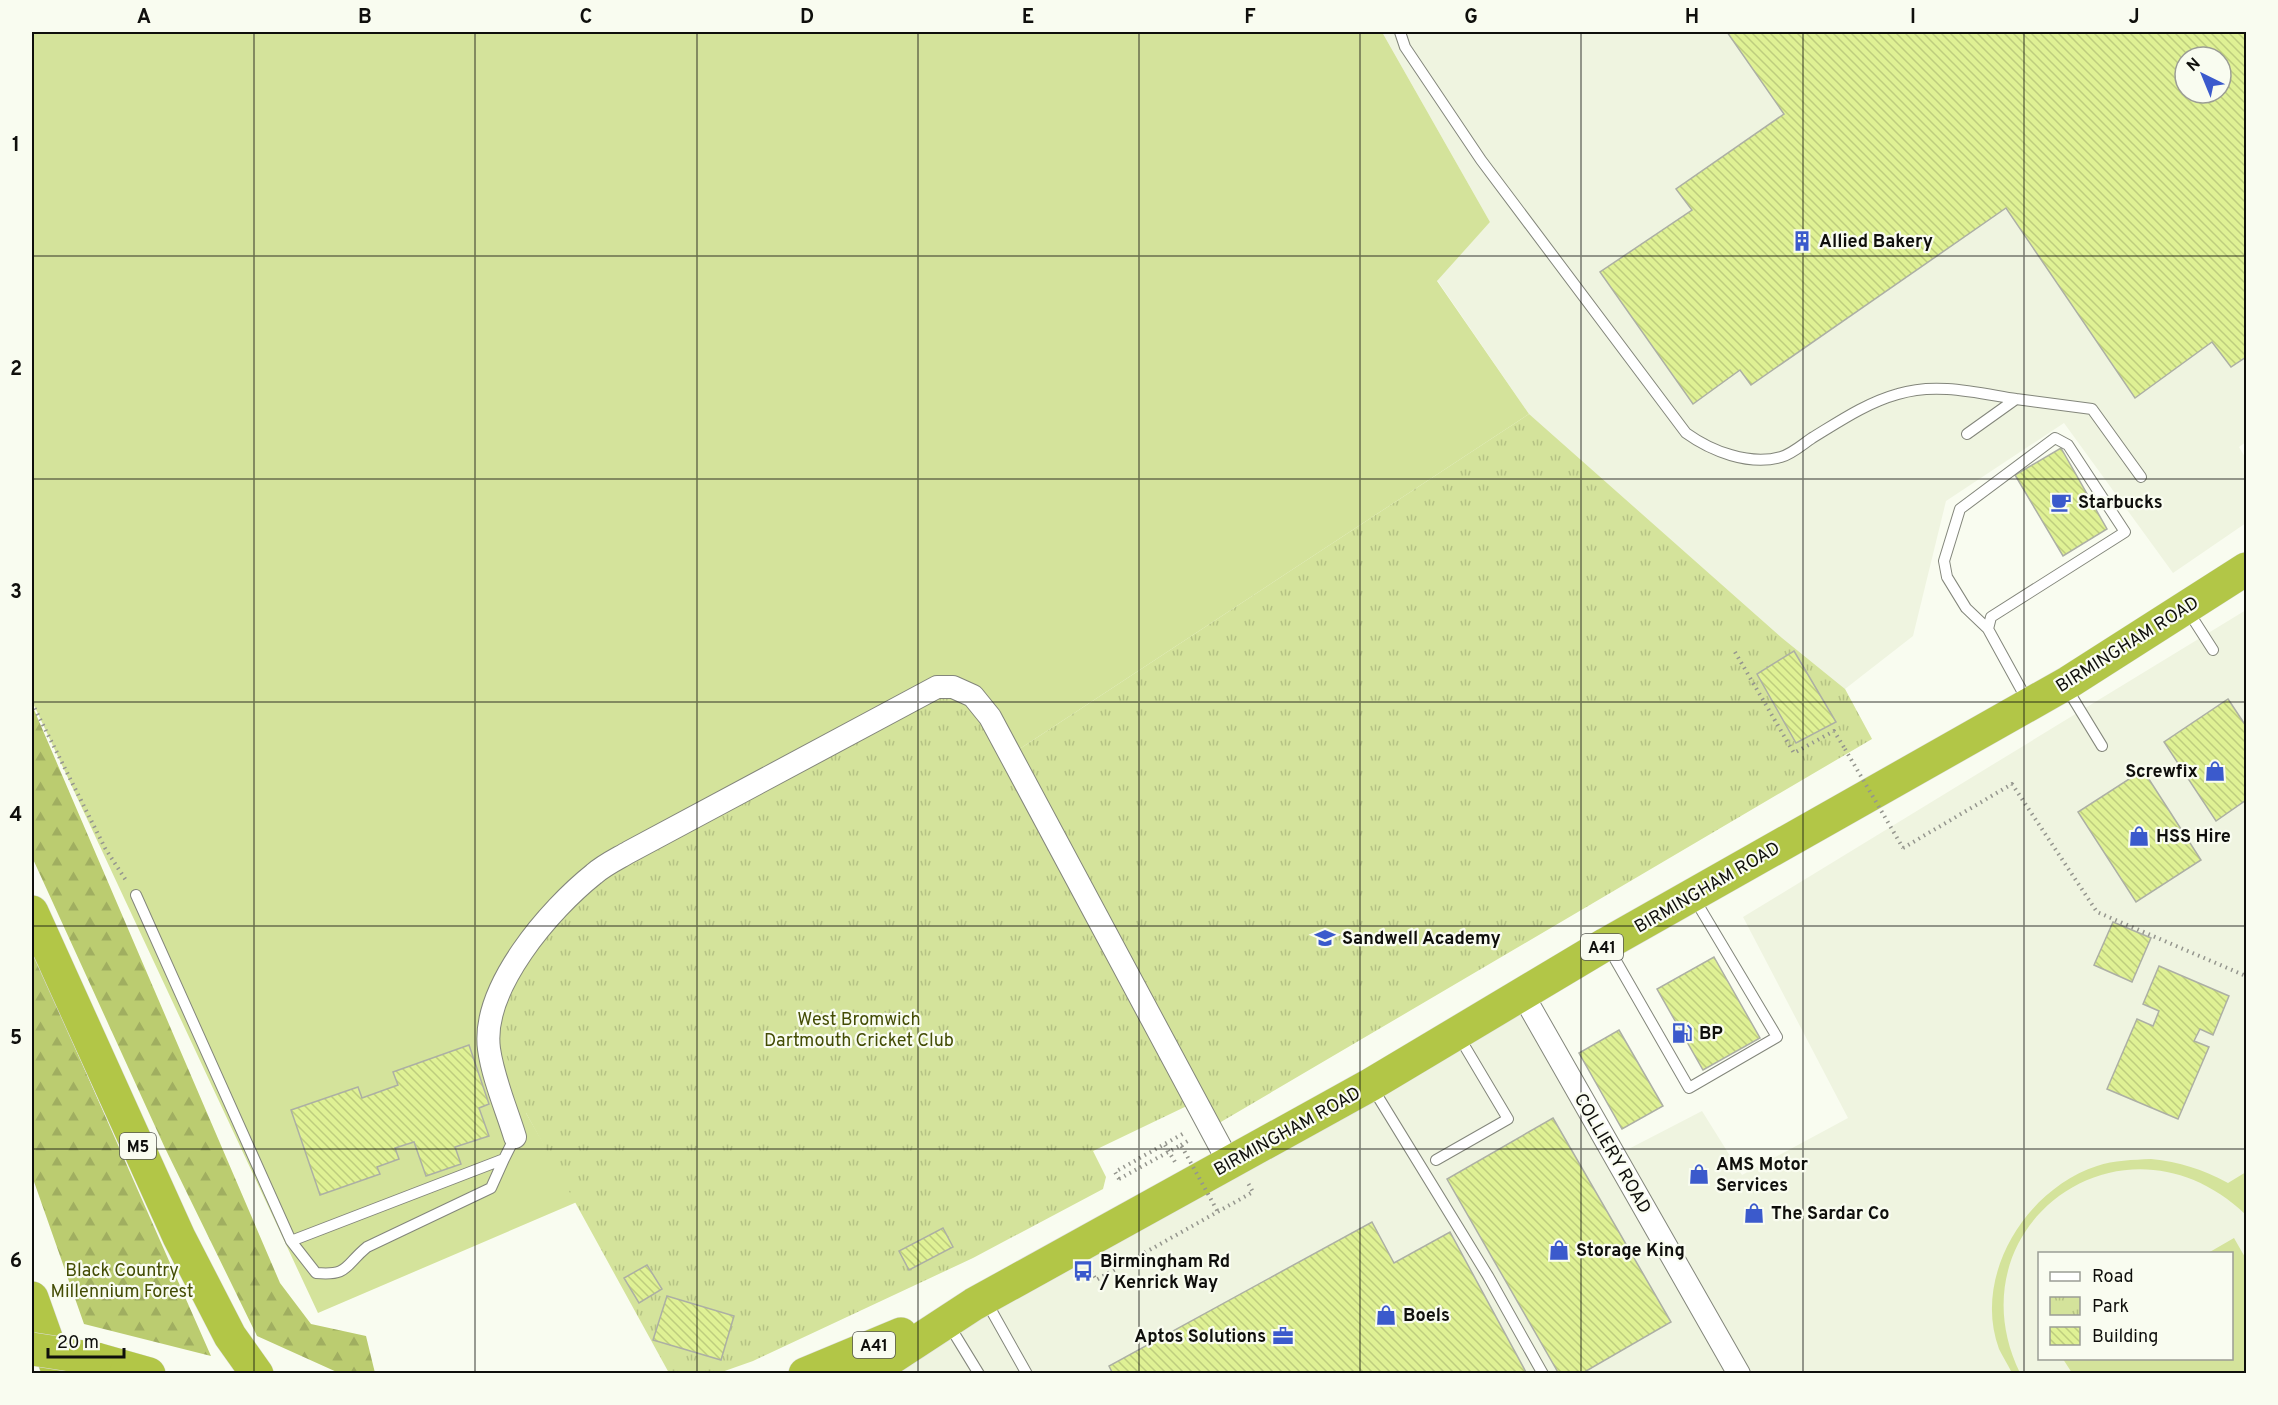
<svg xmlns="http://www.w3.org/2000/svg" width="2278" height="1405" font-family="Overpass,sans-serif">
  <style>
    .built { fill: #eff4e0; fill-rule: evenodd }
    .grass { fill: #d4e39b }
    .forest { fill: url(#forest-firs) }
    .park { fill: url(#park-tufts) }
    .building { fill: url(#building-back-hatch); stroke: #acafa4; stroke-width: 1.5; fill-rule: evenodd }
    .lines { fill: none; stroke-linecap: round; stroke-linejoin: round }
    .lane-casing { stroke: #83867b; stroke-width: 12 }
    .street-casing { stroke: #83867b; stroke-width: 24 }
    .highway-casing { stroke: #ddd; stroke-width: 34 }
    .path { stroke: #95968e; stroke-width: 4; stroke-dasharray: 1.5 4.5; stroke-linecap: butt }
    .lane { stroke: #fff; stroke-width: 10 }
    .street { stroke: #fff; stroke-width: 22 }
    .highway { stroke: #b2c647; stroke-width: 33 }
    .highway-bridge-casing { stroke: #ddd; stroke-width: 34; stroke-linecap: butt }
    .path-bridge { stroke: #95968e; stroke-width: 4; stroke-dasharray: 1.5 4.5; stroke-linecap: butt }
    .highway-bridge { stroke: #b2c647; stroke-width: 33 }
    .grid { fill: none; stroke: #0f0f0c; stroke-width: 1.5; stroke-opacity: 0.55 }
    .labels { text-anchor: middle; stroke-width: 4.5; stroke-linejoin: round; paint-order: stroke }
    .shield { fill: #f9fcf0; stroke: #555650; stroke-width: 1.5 }
    .shield-label { font-size: 16px; font-weight: bold; fill: #0f0f0c }
    .poi-label { font-size: 18px; font-weight: bold; fill: #0f0f0c; stroke: #f9fcf0; text-anchor: start }
    .street-label { font-size: 18px; fill: #0f0f0c; stroke: #f9fcf0 }
    .park-label { font-size: 18px; fill: #434c04; stroke: #f9fcf0 }
    .neatline { fill: none; stroke: #0f0f0c; stroke-width: 2 }
    .grid-label { font-size: 20px; text-anchor: middle; font-weight: bold; fill: #0f0f0c }
  </style>
  <defs>
    <pattern id="forest-firs" width="22" height="20" patternUnits="userSpaceOnUse" patternTransform="scale(1.5)"><rect width="22" height="20" fill="#bbcc70"/><path d="M5 1l3.5 6h-7zM16 11l3.5 6h-7z" fill="#a0ae60"/></pattern>
    <pattern id="park-tufts" width="24" height="20" patternUnits="userSpaceOnUse" patternTransform="scale(1.5)"><rect width="24" height="20" fill="#d4e39b"/><path d="M3 7l-1-3M5 7V3M7 7l1-3M15 17l-1-3M17 17v-4M19 17l1-3" fill="none" stroke="#b5c284"/></pattern>
    <pattern id="building-back-hatch" width="6" height="6" patternUnits="userSpaceOnUse" patternTransform="scale(1.5)"><rect width="6" height="6" fill="#dff194"/><path d="M-1 5l2 2M0 0l6 6M5-1l2 2" fill="none" stroke="#becd7e"/></pattern>
  </defs>
  <rect width="100%" height="100%" fill="#f9fcf0"/>
  <!-- built -->
  <path class="built" d="M1382,32H2246V442L2239,447L2246,459V523L2173,573L2064,423L1946,501L1913,636L1845,689L1872,739L1018,750L1529,414L1437,280L1490,222ZM2185,57H2221V93H2185Z
    M2246,610V1373L844,1374L1523,995L1615,1156L1702,1111L1742,1175L1848,1118L1743,917ZM2040,1254H2232V1358H2040Z"/>
  <!-- grass -->
  <path class="grass" d="M32,32H1382L1490,222L1437,281L1529,414L1018,750L526,1113L577,1202L318,1313L32,701Z
    M2151,1159C2180,1162 2202,1169 2228,1183L2246,1172V1215C2124,1098 1949,1226 2020,1373H2012C2008,1365 2003,1357 1999,1349C1972,1276 2026,1189 2097,1166C2114,1160 2133,1160 2151,1159Z
    M2234,1238L2246,1259V1373H2072L2063,1359L2232,1358V1254L2208,1253Z"/>
  <!-- forest -->
  <path class="forest" d="M32,705L280,1283L311,1324L366,1336L375,1373H339L257,1336L165,1148L32,857Z
    M32,950L211,1356L84,1324L32,1176Z"/>
  <!-- park -->
  <path class="park" d="M1529,414L1782,638L1845,689L1872,739L1214,1126L1018,750Z
    M938,695L960,697L979,714L1191,1104L1093,1151L1106,1177L1103,1189L973,1258L753,1361L719,1373H669L526,1113L501,1040L505,1001L541,943L608,878Z"/>
  <!-- building -->
  <path class="building" d="M1727,32H2246V357L2231,367L2212,342L2135,398L2006,208L1751,385L1740,370L1693,404L1600,272L1692,210L1676,189L1784,114ZM2185,57H2221V93H2185Z
    M2061,448L2107,529L2063,556L2015,475Z
    M1794,651L1836,722L1796,743L1757,674Z
    M2228,699L2246,726V800L2216,821L2164,742Z
    M2143,770L2201,860L2136,902L2078,812Z
    M2113,922L2151,938L2132,982L2094,965Z
    M1714,957L1760,1038L1703,1070L1657,989Z
    M2159,966L2229,996L2213,1035L2200,1029L2194,1041L2209,1047L2178,1119L2107,1089L2137,1019L2153,1026L2159,1011L2143,1004Z
    M1619,1030L1663,1106L1622,1129L1579,1053Z
    M469,1045L489,1104L479,1108L489,1136L455,1147L461,1164L426,1176L414,1142L395,1148L399,1159L377,1167L380,1174L320,1195L291,1110L358,1087L362,1098L398,1085L393,1072Z
    M1553,1118L1671,1322L1581,1374H1559L1447,1179Z
    M1372,1222L1394,1263L1450,1232L1527,1374H1113L1109,1366Z
    M943,1228L953,1247L909,1270L899,1251Z
    M647,1265L662,1289L639,1303L624,1278Z
    M667,1296L734,1316L721,1360L653,1340Z"/>
  <g class="lines">
    <!-- lane casing -->
    <g class="lane-casing">
      <path id="lane" d="M1400,32L1405,47L1481,160L1686,433C1711,451 1749,466 1781,457C1792,454 1803,444 1812,438C1840,421 1866,403 1898,394C1936,382 1978,393 2016,399
        M1967,434L2016,399L2092,409L2141,477
        M2188,611L2213,650
        M1988,629L1966,608L1947,577L1944,561L1960,509L2055,438L2068,445L2125,532L1991,617L1988,629L2027,700
        M2066,687L2102,746
        M136,895L291,1241L316,1273C349,1276 344,1266 367,1247L491,1188L504,1159
        M1608,947L1689,1088L1777,1037L1694,898
        M1372,1087L1488,1276L1543,1374
        M1436,1160L1508,1119L1458,1035
        M291,1241L504,1159L515,1137
        M986,1301L1027,1374
        M949,1325L979,1374"/>
    </g>
    <!-- street casing -->
    <g class="street-casing">
      <path id="street" d="M1523,995L1739,1374
        M515,1137C506,1108 493,1078 489,1049C481,988 550,909 594,874C604,865 617,859 629,852L937,687H953L973,696L990,717L1229,1163"/>
    </g>
    <!-- highway casing -->
    <g class="highway-casing">
      <path id="highway" d="M32,912L179,1237L230,1336L257,1374
        M32,1298L59,1374
        M96,1359L149,1374
        M805,1374L901,1334
        M867,1374L974,1304L1370,1085L1606,944L2069,682L2246,569"/>
    </g>
    <!-- path -->
    <path class="path" d="M1735,652L1794,753L1834,731L1845,749
      M32,703L105,848L127,882
      M1903,848L2012,784L2097,912L2246,976
      M1165,1145L1175,1162
      M1181,1145L1191,1139
      M1119,1179L1115,1172L1186,1132
      M1091,1271L1096,1280L1253,1192L1248,1183"/>
    <!-- lane -->
    <use href="#lane" class="lane"/>
    <!-- street -->
    <use href="#street" class="street"/>
    <!-- highway -->
    <use href="#highway" class="highway"/>
    <!-- highway-bridge casing -->
    <g class="highway-bridge-casing">
      <path id="highway-bridge" d="M32,1349L96,1359"/>
    </g>
    <!-- path-bridge -->
    <path class="path-bridge" d="M1845,749L1903,848
      M1119,1179L1181,1145L1218,1212"/>
    <!-- highway-bridge -->
    <use href="#highway-bridge" class="highway-bridge"/>
  </g>
  <!-- grid -->
  <path class="grid" d="M254,32V1374M475,32V1374M697,32V1374M918,32V1374M1139,32V1374M1360,32V1374M1581,32V1374M1803,32V1374M2024,32V1374M32,256H2246M32,479H2246M32,702H2246M32,926H2246M32,1149H2246"/>
  <!-- icons -->
  <defs>
    <g id="building-bare" transform="scale(1.62)"><path d="M-4-6H4V6H1V3H-1V6H-4ZM-2.5-4.3h1.7v1.8h-1.7ZM.8-4.3h1.7v1.8H.8ZM-2.5-1h1.7V.8h-1.7ZM.8-1h1.7V.8H.8Z" fill="#3b5acc" stroke="#f9fcf0" stroke-width="2.5" paint-order="stroke"/></g>
    <g id="cafe-bare" transform="scale(1.62)"><path d="M-5.5-4.5H6V0H3Q3 3.5 0 3.5H-2.5Q-5.5 3.5-5.5 0ZM3-3.2v2h1.7v-2ZM-6 4.5H4V6H-6Z" fill="#3b5acc" stroke="#f9fcf0" stroke-width="2.5" paint-order="stroke"/></g>
    <g id="shop-bare" transform="scale(1.62)"><path d="M-5-2.5h2.3a2.7 3.5 0 0 1 5.4 0H5L5.5 6h-11ZM-1.5-2.5h3a1.5 2.3 0 0 0-3 0Z" fill="#3b5acc" stroke="#f9fcf0" stroke-width="2.5" paint-order="stroke"/></g>
    <g id="school-bare" transform="scale(1.62)"><path d="M0-5L7-2L0 1L-7-2ZM-4 1L0 2.5L4 1V4Q0 6-4 4Z" fill="#3b5acc" stroke="#f9fcf0" stroke-width="2.5" paint-order="stroke"/></g>
    <g id="fuel-bare" transform="scale(1.62)"><path d="M-5.5-6h7V0h2V4h1.3V-2.5L3-4.5l.8-.8L6-3V5H2.5V1h-1V6h-7ZM-4.2-4.7v3.2H.2V-4.7Z" fill="#3b5acc" stroke="#f9fcf0" stroke-width="2.5" paint-order="stroke"/></g>
    <g id="bus-bare" transform="scale(1.62)"><path d="M-5-6H5V4H4V6H2V4H-2V6H-4V4H-5ZM-3.5-4V0h7V-4ZM-3.5 1.2v1.5H-2V1.2ZM2 1.2v1.5H3.5V1.2Z" fill="#3b5acc" stroke="#f9fcf0" stroke-width="2.5" paint-order="stroke"/></g>
    <g id="office-bare" transform="scale(1.62)"><path d="M-6-3h4V-5.5h4V-3h4V5H-6ZM-1-4.5V-3h2v-1.5ZM-6 0V1H6V0Z" fill="#3b5acc" stroke="#f9fcf0" stroke-width="2.5" paint-order="stroke"/></g>
  </defs>
  <g fill-rule="evenodd">
    <use href="#building-bare" x="1802" y="241"/>
    <use href="#cafe-bare" x="2061" y="502"/>
    <use href="#shop-bare" x="2215" y="771"/>
    <use href="#shop-bare" x="2139" y="836"/>
    <use href="#school-bare" x="1325" y="938"/>
    <use href="#fuel-bare" x="1682" y="1033"/>
    <use href="#shop-bare" x="1699" y="1174"/>
    <use href="#shop-bare" x="1754" y="1213"/>
    <use href="#shop-bare" x="1559" y="1250"/>
    <use href="#bus-bare" x="1083" y="1271"/>
    <use href="#shop-bare" x="1386" y="1315"/>
    <use href="#office-bare" x="1283" y="1336"/>
  </g>
  <g class="labels">
    <!-- shield labels -->
    <g class="shield">
      <rect x="1581" y="934" width="42" height="26" rx="4.5"/>
      <rect x="120" y="1133" width="36" height="26" rx="4.5"/>
      <rect x="853" y="1332" width="42" height="26" rx="4.5"/>
    </g>
    <g class="shield-label">
      <text x="1602" y="953">A41</text>
      <text x="138" y="1152">M5</text>
      <text x="874" y="1351">A41</text>
    </g>
    <!-- poi labels -->
    <g class="poi-label">
      <text x="1819" y="247">Allied Bakery</text>
      <text x="2078" y="508">Starbucks</text>
      <text x="2198" y="777" text-anchor="end">Screwfix</text>
      <text x="2156" y="842">HSS Hire</text>
      <text x="1342" y="944">Sandwell Academy</text>
      <text x="1699" y="1039">BP</text>
      <text x="1716" y="1170">AMS Motor<tspan x="1716" dy="21">Services</tspan></text>
      <text x="1771" y="1219">The Sardar Co</text>
      <text x="1576" y="1256">Storage King</text>
      <text x="1100" y="1267">Birmingham Rd<tspan x="1100" dy="21">/ Kenrick Way</tspan></text>
      <text x="1403" y="1321">Boels</text>
      <text x="1266" y="1342" text-anchor="end">Aptos Solutions</text>
    </g>
    <!-- street labels -->
    <g class="street-label">
      <text transform="translate(2127 644) rotate(-32)" y="6">BIRMINGHAM ROAD</text>
      <text transform="translate(1707 887) rotate(-30)" y="6">BIRMINGHAM ROAD</text>
      <text transform="translate(1287 1131) rotate(-29)" y="6">BIRMINGHAM ROAD</text>
      <text transform="translate(1613 1153) rotate(60)" y="6">COLLIERY ROAD</text>
    </g>
    <!-- park labels -->
    <g class="park-label">
      <text x="859" y="1025">West Bromwich<tspan x="859" dy="21">Dartmouth Cricket Club</tspan></text>
      <text x="122" y="1276">Black Country<tspan x="122" dy="21">Millennium Forest</tspan></text>
    </g>
  </g>
  <!-- border -->
  <rect width="2278" height="1405" fill="none" stroke="#f9fcf0" stroke-width="66"/>
  <!-- legend -->
  <rect x="2038" y="1252" width="195" height="108" fill="#f9fcf0" stroke="#9b9d95" stroke-width="1.5"/>
  <rect x="2050" y="1272" width="30" height="9" fill="#ffffff" stroke="#9b9d95" stroke-width="1.5"/>
  <text x="2092" y="1282" font-size="18" fill="#0f0f0c">Road</text>
  <rect x="2050" y="1297" width="30" height="18" fill="url(#park-tufts)" stroke="#9b9d95" stroke-width="1.5"/>
  <text x="2092" y="1312" font-size="18" fill="#0f0f0c">Park</text>
  <rect x="2050" y="1327" width="30" height="18" fill="url(#building-back-hatch)" stroke="#9b9d95" stroke-width="1.5"/>
  <text x="2092" y="1342" font-size="18" fill="#0f0f0c">Building</text>
  <!-- north arrow -->
  <g transform="translate(2203 75) rotate(317)"><circle r="28" fill="#f9fcf0" stroke="#9b9d95" stroke-width="1.5"/>
  <path d="M0-4.5L10 22L0 15L-10 22Z" fill="#3b5acc"/>
  <text y="-9" font-size="16" font-weight="bold" text-anchor="middle" fill="#0f0f0c">N</text>
  </g>
  <!-- scale -->
  <path d="M48 1348v9h76v-9" fill="none" stroke="#0f0f0c" stroke-width="3"/>
  <text x="57" y="1348" font-size="18" fill="#0f0f0c" stroke="#f9fcf0" stroke-width="4.5" paint-order="stroke">20 m</text>
  <rect x="33" y="33" width="2212" height="1339" class="neatline"/>
  <g class="grid-label">
    <text x="144" y="23">A</text>
    <text x="365" y="23">B</text>
    <text x="586" y="23">C</text>
    <text x="807" y="23">D</text>
    <text x="1028" y="23">E</text>
    <text x="1250" y="23">F</text>
    <text x="1471" y="23">G</text>
    <text x="1692" y="23">H</text>
    <text x="1913" y="23">I</text>
    <text x="2134" y="23">J</text>
    <text x="16" y="151">1</text>
    <text x="16" y="375">2</text>
    <text x="16" y="598">3</text>
    <text x="16" y="821">4</text>
    <text x="16" y="1044">5</text>
    <text x="16" y="1267">6</text>
  </g>
</svg>
